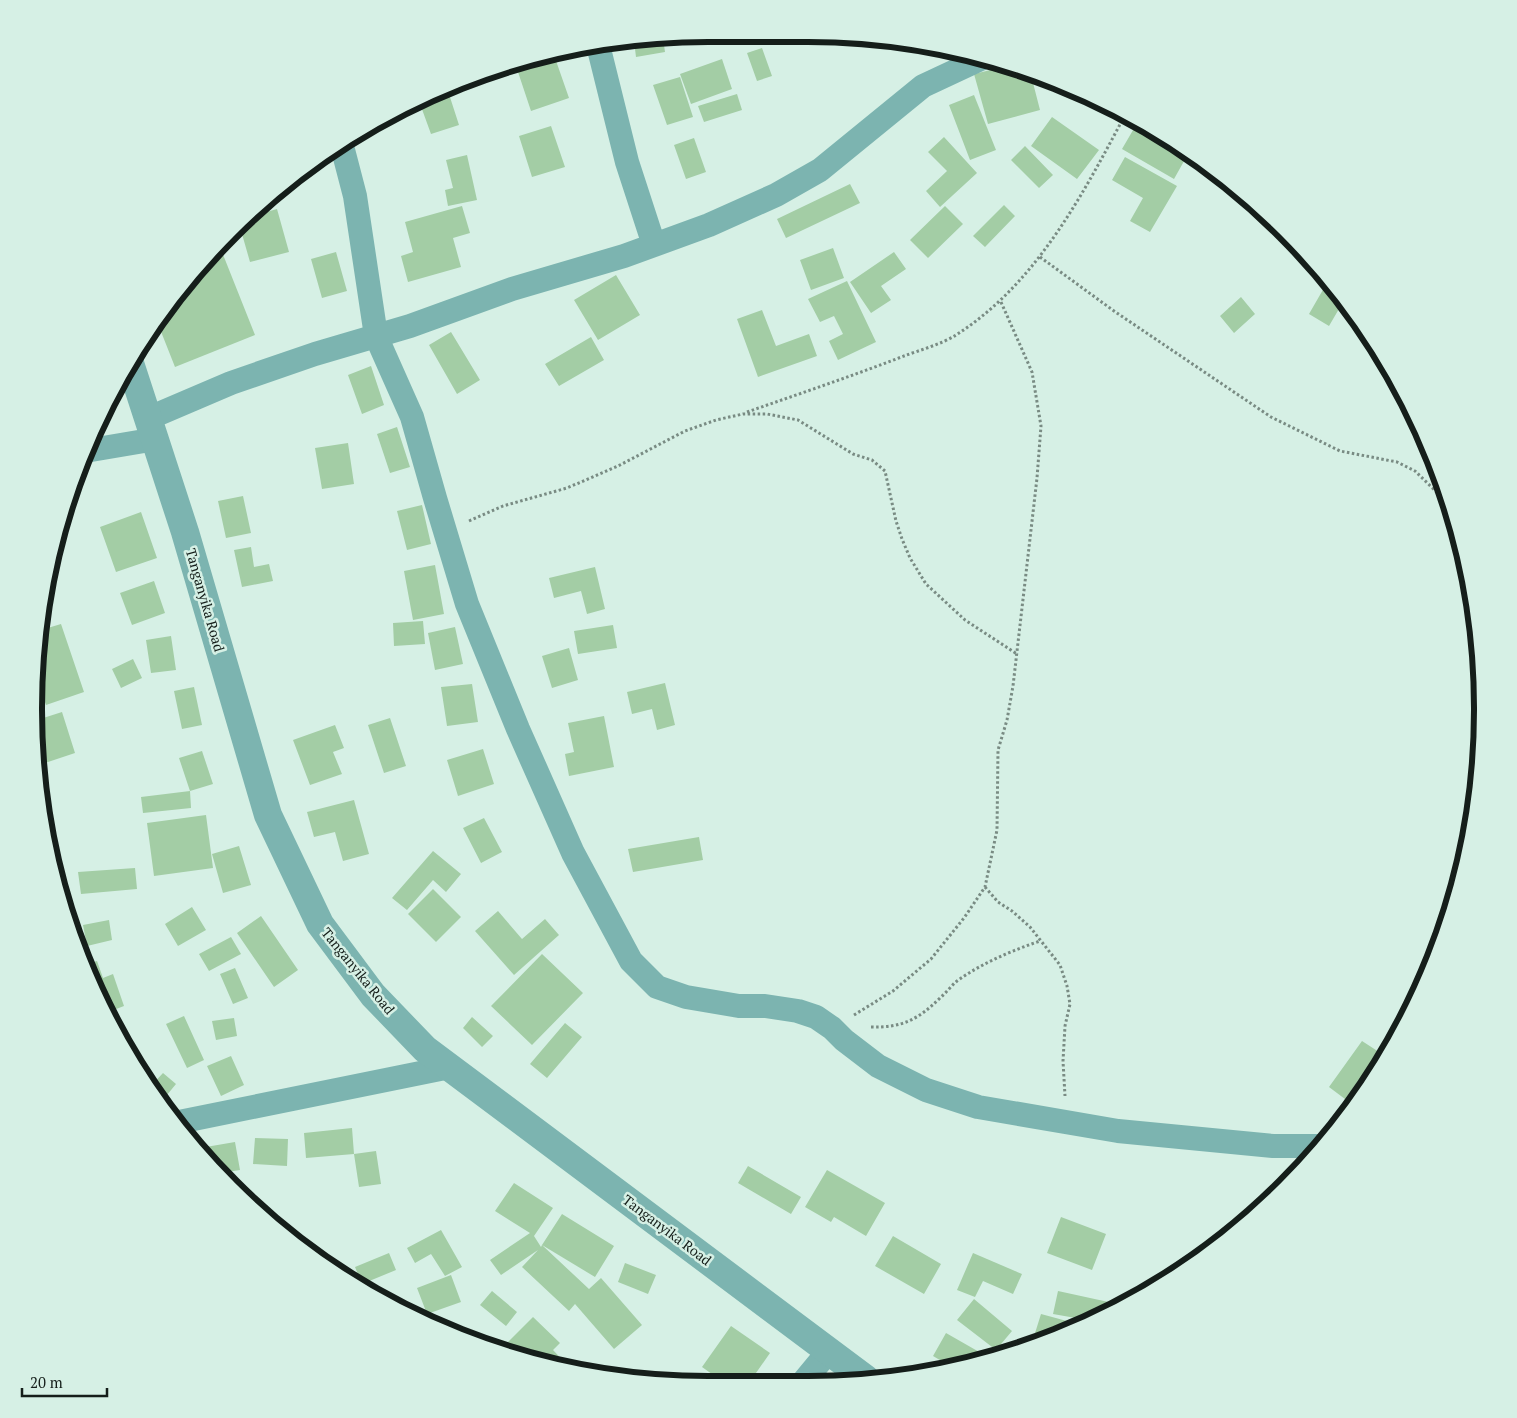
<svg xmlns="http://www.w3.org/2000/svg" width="1517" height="1418" font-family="'PT Serif',serif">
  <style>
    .building { fill: #a3cda5 }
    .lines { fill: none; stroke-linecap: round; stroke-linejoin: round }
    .path { stroke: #798b83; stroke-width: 3; stroke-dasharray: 2.5 2.5; stroke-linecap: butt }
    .minor { stroke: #7cb4b0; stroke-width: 24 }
    .tertiary { stroke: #7cb4b0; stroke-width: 28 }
    .labels { text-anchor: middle; stroke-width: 5; stroke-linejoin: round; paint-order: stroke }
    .street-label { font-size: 14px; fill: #151e1a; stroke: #d6f0e5 }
    .rim { fill: none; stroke: #151e1a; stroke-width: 6 }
  </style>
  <rect width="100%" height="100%" fill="#d6f0e5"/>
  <!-- building -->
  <path class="building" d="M663,38L665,52L636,57L634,41Z
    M762,48L772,76L757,81L747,53Z
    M554,55L569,98L531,111L517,69L503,74V72Z
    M722,59L732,89L691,104L680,74Z
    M1007,66L1031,75L1040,110L988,124L974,74Z
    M680,77L693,117L667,125L653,85Z
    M448,91L459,125L431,134L419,101Z
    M737,94L742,110L704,122L698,106Z
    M974,95L996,150L970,160L949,105Z
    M1052,117L1099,150L1077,179L1031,146Z
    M1136,125L1188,154L1174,179L1122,149Z
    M551,126L565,167L532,177L519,136Z
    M944,137L977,173L940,207L926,191L947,171L928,152Z
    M694,138L706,172L686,179L674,145Z
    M1025,146L1053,175L1039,188L1011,160Z
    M467,155L477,200L448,206L445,190L453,188L446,160Z
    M1125,157L1177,186L1150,232L1130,221L1143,198L1112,180Z
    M850,184L860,203L786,238L777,219Z
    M1004,205L1015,216L985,247L973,236Z
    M462,206L470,233L453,238L461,267L408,282L401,256L413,252L405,222Z
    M945,206L963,224L928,258L910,240Z
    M277,209L289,252L250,262L240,227L252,216Z
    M220,247L255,335L175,367L158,324L201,264Z
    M833,248L844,278L811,290L800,260Z
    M336,252L347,291L322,298L311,259Z
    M894,252L906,269L881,286L891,300L871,313L850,282Z
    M616,275L640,315L598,340L574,300Z
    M847,281L876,342L838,360L829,341L843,334L834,316L820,322L808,299Z
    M1328,281L1343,302L1329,326L1309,314Z
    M1241,297L1255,314L1234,333L1220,316Z
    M1347,308L1359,324L1343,316Z
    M762,310L776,346L809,334L817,356L758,377L737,319Z
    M451,332L480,380L457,394L429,345Z
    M591,337L604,360L559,386L545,364Z
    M371,366L384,405L362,414L348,375Z
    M397,427L410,467L390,473L377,434Z
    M348,443L354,484L322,489L315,448Z
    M243,496L251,533L226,538L218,501Z
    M422,505L431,544L407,550L397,511Z
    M141,512L157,558L116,572L100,527Z
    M251,547L254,567L269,564L273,581L242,587L234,550Z
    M435,565L444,614L413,620L404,571Z
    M595,567L605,609L587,614L581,591L554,598L549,578Z
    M154,581L165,613L132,625L120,593Z
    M423,621L425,644L394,646L393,623Z
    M61,624L84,692L46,705L39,684L36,685L35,665L41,630Z
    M613,625L617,648L578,654L574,631Z
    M455,627L463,664L435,670L428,633Z
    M171,636L176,670L151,673L146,640Z
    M569,648L578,680L552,688L542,656Z
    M133,659L142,678L121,688L112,669Z
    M665,683L675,725L657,730L652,709L632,714L627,692Z
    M472,684L478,722L447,726L441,687Z
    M194,687L202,725L182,729L174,691Z
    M62,712L75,753L39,765L37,720Z
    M604,716L614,767L569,776L565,754L574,752L568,723Z
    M390,718L406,766L384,773L368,725Z
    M335,725L344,748L333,752L342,774L310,785L293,740Z
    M483,749L494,784L458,796L447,760Z
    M202,751L213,784L190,791L179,758Z
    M190,791L191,808L143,813L141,797Z
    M354,800L369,854L343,861L335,832L314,837L307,812Z
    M206,815L213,868L154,876L147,823Z
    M484,818L502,852L481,863L463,828Z
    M699,837L703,860L633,872L628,849Z
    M239,846L251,885L223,893L212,854Z
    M433,851L461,874L446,892L433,880L407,910L392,898Z
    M135,868L137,889L81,894L78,872Z
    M433,889L461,917L436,942L408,914Z
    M192,907L206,930L178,946L165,924Z
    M498,911L522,939L545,919L559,935L514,975L475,931Z
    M261,916L298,970L274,987L237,933Z
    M109,920L112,940L87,946L83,925Z
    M231,937L241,954L209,971L199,954Z
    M542,954L583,993L532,1045L491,1006Z
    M97,961L103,978L113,974L124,1006L111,1011L88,964Z
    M235,968L248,998L233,1004L220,974Z
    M184,1016L204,1060L187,1068L166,1024Z
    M472,1017L493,1036L482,1047L463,1028Z
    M234,1018L237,1036L216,1040L212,1021Z
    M565,1023L582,1037L547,1078L530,1064Z
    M1362,1041L1379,1052L1345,1099L1329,1087Z
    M231,1056L244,1085L221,1096L207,1066Z
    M163,1073L176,1084L162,1101L150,1087Z
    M352,1128L354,1154L306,1158L304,1133Z
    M255,1138L288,1139L287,1166L253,1164Z
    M235,1142L240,1170L220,1173L200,1148Z
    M376,1151L381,1184L359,1187L354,1154Z
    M748,1166L801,1197L791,1214L738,1183Z
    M827,1170L885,1203L866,1236L834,1217L831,1222L805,1207Z
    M514,1183L553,1208L534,1236L541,1247L542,1245L589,1289L601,1278L642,1325L614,1349L575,1304L569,1311L522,1267L538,1250L501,1275L490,1260L530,1233L495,1211Z
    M562,1214L614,1246L595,1277L542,1245Z
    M1061,1217L1106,1234L1092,1270L1047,1253Z
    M441,1230L462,1267L445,1276L431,1254L415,1263L407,1248Z
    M893,1236L941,1264L924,1294L875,1266Z
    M389,1253L396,1270L362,1284L355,1267Z
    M973,1253L1022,1274L1013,1294L983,1281L975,1297L957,1290Z
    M625,1263L656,1275L648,1294L618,1282Z
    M451,1275L461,1302L427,1314L417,1288Z
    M492,1291L517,1312L506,1326L480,1305Z
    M1058,1291L1113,1303L1111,1309L1087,1320L1053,1314Z
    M974,1299L1012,1331L996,1350L957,1320Z
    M1041,1314L1078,1324L1031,1346Z
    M533,1317L560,1343L553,1350L572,1370L519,1354L508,1342Z
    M731,1326L770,1353L749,1383L726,1384L702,1367Z
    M946,1333L981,1353L977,1360L950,1366L933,1356Z"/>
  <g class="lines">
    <!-- path -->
    <path class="path" d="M1040,257L1114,311L1271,417L1340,451L1397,462L1415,471L1451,506
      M747,412C799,394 852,376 904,356C920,350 942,344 956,335C1036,284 1082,196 1125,115
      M469,521L503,506L567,488L618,466L685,431L716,420L743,414H767L798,420L853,454L872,460L885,471L896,521L902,539L910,558L926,584L965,620L1017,654
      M985,887L998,902L1012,911L1030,927L1060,965L1067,986L1070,1004L1065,1026L1063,1061L1065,1096
      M854,1015L893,991L931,959L964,918L985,887L997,830L998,750L1007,720L1013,686L1037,478L1041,426L1032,372L1001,302
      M871,1027C902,1028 919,1019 940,998C946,993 951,986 957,981C982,963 1011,951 1040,941"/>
    <!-- minor -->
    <path class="minor" d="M598,45L627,162L654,245
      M342,146L355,196L376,336L412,417L435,498L467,604L518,729L573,853L631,961L657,987L686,997L739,1006H765L798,1011L816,1017L832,1028L844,1040L878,1066L926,1090L978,1107L1118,1131L1273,1146H1319
      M149,418L231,383L315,354L410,326L512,289L624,256L709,225L776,195L820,170L923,86L985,57
      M91,450L156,439
      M179,1122L450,1067
      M804,1381L828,1352"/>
    <!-- tertiary -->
    <path class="tertiary" d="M130,363L185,532L268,815L320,924L373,995L425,1049L866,1379"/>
  </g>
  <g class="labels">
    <!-- street labels -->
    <g class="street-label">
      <text transform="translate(205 600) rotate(74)" y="5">Tanganyika Road</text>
      <text transform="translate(358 971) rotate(51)" y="5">Tanganyika Road</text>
      <text transform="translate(667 1230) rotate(37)" y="5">Tanganyika Road</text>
    </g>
  </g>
  <!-- crop -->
  <path d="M0 0H1517V1418H0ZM708 42H808A666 666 0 0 1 1474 708V710A666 666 0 0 1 808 1376H708A666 666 0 0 1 42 710V708A666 666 0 0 1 708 42Z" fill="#d6f0e5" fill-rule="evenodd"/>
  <path class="rim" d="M708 42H808A666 666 0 0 1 1474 708V710A666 666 0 0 1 808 1376H708A666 666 0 0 1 42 710V708A666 666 0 0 1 708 42Z"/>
  <!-- scale -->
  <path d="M22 1388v8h85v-8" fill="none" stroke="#151e1a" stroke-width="2.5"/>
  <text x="30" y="1388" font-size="15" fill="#151e1a" stroke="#d6f0e5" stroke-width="4" paint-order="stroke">20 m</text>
</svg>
